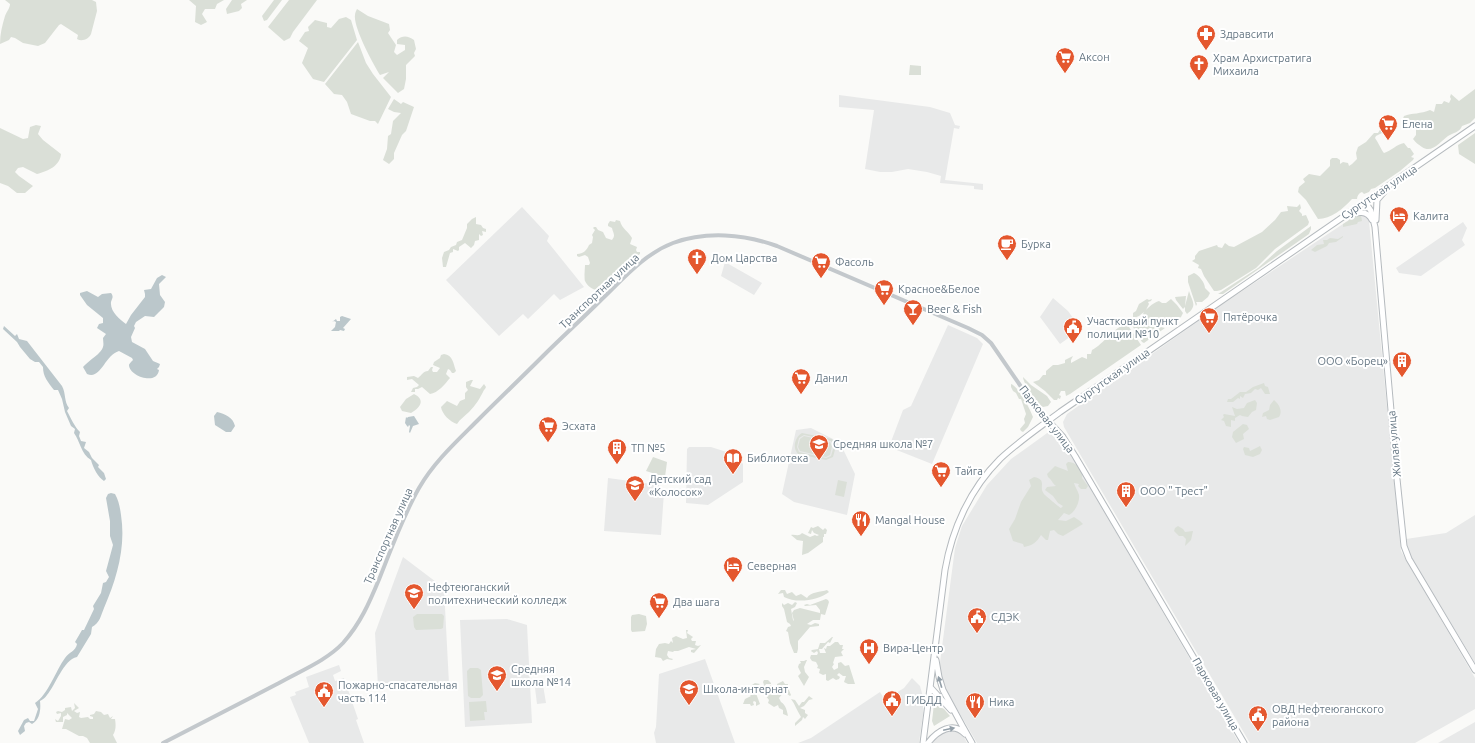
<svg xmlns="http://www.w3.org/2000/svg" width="1475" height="743" font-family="Ubuntu,sans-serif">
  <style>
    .built { fill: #e8e9e9 }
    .green { fill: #dadfd7; fill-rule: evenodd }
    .water { fill: #bbc7cb }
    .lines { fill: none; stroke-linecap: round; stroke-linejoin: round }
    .major-casing { stroke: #b5babe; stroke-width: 7 }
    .minor { stroke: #c3c8cc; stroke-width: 4 }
    .major { stroke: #fff; stroke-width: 5 }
    .oneway { fill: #939fa8 }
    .labels { text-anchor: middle; stroke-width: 4; stroke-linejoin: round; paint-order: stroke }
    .poi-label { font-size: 11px; fill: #657683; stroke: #fff; text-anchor: start }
    .street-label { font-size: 11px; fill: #657683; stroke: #fff }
  </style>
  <rect width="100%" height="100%" fill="#fafaf8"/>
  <!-- built -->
  <path class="built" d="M839,95L930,107L950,113L955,125L960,126L959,129L954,128L945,180L983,184V190L974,189V186L940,183L941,176L927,172L908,169L892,172H880L865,169L874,110L839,107Z
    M522,207L549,236L547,241L584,287L560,300L554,294L528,319L523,314L499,336L446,280Z
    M1361,215L1366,217L1369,221L1401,551L1475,678V709L1415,743H1250L1064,427L1063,422L1067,414L1221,305L1355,216Z
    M1463,222L1467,228L1462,240L1465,245L1421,276L1399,273L1396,268Z
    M725,262L762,283L754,295L721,276Z
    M1053,298L1068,311L1081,329L1060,344L1040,317Z
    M948,325L977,338L983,344L932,464L889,447L903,410L911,406Z
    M811,428L833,439L843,449L855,474L847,515L794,502L782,494L796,430Z
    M1050,431L1063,441L1239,743H977L943,685L939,670L955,548L962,526L987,485L1011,459Z
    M689,447H711L736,455L743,464V482L708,505L686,503L687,449Z
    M608,478L659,485L658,492H664L661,535L604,531Z
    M1475,515V663L1412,559L1408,550L1406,539L1446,533Z
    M403,557L444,588L449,684L378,687L375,633Z
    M507,619L527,625L532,723L465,727L460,620Z
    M705,659L735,743H656L654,733L656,727L659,674Z
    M339,665L341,671L333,675L335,681L344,678L358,719L356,720L364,743H309L290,697L296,695L295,692L309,687L306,677Z
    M912,678L920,686L923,697V714L919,743H798L811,738L880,692L885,700L904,688Z
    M542,679L546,703L537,704L534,680Z
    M1475,722V743H1438Z
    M953,730L962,733L967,743H932L941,734Z"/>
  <!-- green -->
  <path class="green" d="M5,0H92L96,2L97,11L91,34C89,39 82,42 77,39L78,35L61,24L59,25L45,43L38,46L23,43L15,38L11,37L9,40L0,44C0,34 2,26 5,16C7,11 10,8 10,4Z
    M189,0H224L217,4L215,9H205L202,14L207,22L201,25L195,22L196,6Z
    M232,0H247L241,4L242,8L239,11L227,14L226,9Z
    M274,0H282L267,20L264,21L262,16Z
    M289,0H317L293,32L290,38L284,41L268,27Z
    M357,9L368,16L389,24L390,30L388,33L396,45L394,52L397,55L405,50V45L397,44V40C403,35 408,36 414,40L416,49L414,53L415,56L406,65V79L404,89L398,93L383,78L389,72L380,75C373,64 353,27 355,15C355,13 356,11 357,9Z
    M346,17L351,20L357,40L324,82L313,79L302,63L308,48L299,41L305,32L309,31L308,27L315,20L327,23V27L331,28L339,19Z
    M358,42L366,63L373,74L391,97L378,124L375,121H370L351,114L347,102L342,95L334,94L325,84Z
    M910,65L921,66V75H909Z
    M1475,89V118L1470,123L1462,126C1460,132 1453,133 1448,136C1441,141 1432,154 1422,147C1418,144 1416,143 1413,139L1416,135V128L1409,120L1402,121L1404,116C1412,113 1421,114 1430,110L1434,112L1436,104H1442L1444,101L1449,103L1451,99L1450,97L1451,94L1459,101Z
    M394,99L401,104L403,102L414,107L406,131L402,135L394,153V159L389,164L383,160L387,149L388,136L391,134L393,121L401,113L394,112L388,109Z
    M1392,124H1394V127L1376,136L1375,138C1378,142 1382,151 1384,153C1391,151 1397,144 1404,143L1408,148H1410L1414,154L1411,157L1414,158L1413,160L1400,171L1375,188L1371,189L1369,192L1364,194L1362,192C1359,193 1357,196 1357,199H1352C1343,209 1331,219 1318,219L1306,200L1298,192L1299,187L1305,182L1303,179L1309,174L1320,176L1330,166V160L1332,158H1337L1340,160V164L1343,162L1348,163L1349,166L1352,164L1357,159L1356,153L1358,147L1366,142L1374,133H1378L1381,128L1384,129Z
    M36,125L41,126L38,134L43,140L61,154C60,166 48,171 37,174L23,167L18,168L15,172L19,176L33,186L25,193H17L8,186L0,183V128L23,139L28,138L30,127Z
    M1475,133V164L1459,154L1458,145Z
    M1300,204L1301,208L1299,211L1302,214V216L1306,215L1309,222L1308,225L1275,249L1256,268L1221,290L1217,291H1214L1204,276L1201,269L1198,268L1199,265L1192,261L1195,259V256L1199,251L1217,245L1218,247L1222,248L1225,243L1229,246L1234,247L1262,232L1275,220L1281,212L1288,211L1287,206L1297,207Z
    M1355,215H1361L1362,221L1358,222L1357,224L1343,227V224L1348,221L1351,217H1355Z
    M476,217V224L481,225L483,228L486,229V232L482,231L483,235L481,236L479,234V240L475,241L474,245L471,248L465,243L459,247V250L458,251L453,249V252L450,253L446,267H443L442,258L444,252L449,250L451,247L456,245L457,242L462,240L467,228V224L472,219Z
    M616,220L620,221C622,229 629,232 632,238L630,244L637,247L636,250L637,252H640V254C633,259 634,253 630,264H625L601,289C595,292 588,287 585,281C584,278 585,268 585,265H589L590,263L588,257L585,255L579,257L577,256V254C583,254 587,250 589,245L592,243L593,237L592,235L595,230L593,228L594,227H596L598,230L603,232L606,238L612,240C616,235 613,233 612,228L608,226V224L610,221L615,222Z
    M1311,226V229L1309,234L1223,294H1218L1258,268L1277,251Z
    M1343,236V237L1336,242L1329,243L1327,246L1315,252L1311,250L1317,245L1324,244L1323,240H1327L1330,238L1338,239Z
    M1194,273C1199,275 1205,283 1205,288L1210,293L1208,297L1202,302H1196L1197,304L1196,306L1188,282V276Z
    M1189,291C1192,301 1198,306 1187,314L1185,311V307L1183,309L1176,300L1175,297L1186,296L1185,306Z
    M1147,299L1149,300L1152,299L1151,301L1148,302L1149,304L1146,310C1150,306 1153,303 1159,301L1162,303H1166L1171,299L1177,305L1183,313L1181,317L1171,323H1169L1167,326H1156L1165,328L1144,343L1142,342L1130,322L1154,327L1137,321L1141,318L1144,312L1139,316L1134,318L1133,317V313L1136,311L1139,304Z
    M1127,324L1141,345L1070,394L1066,396L1065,391H1061L1059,395L1061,396L1060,399L1058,398L1057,400H1054L1045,391L1033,382L1039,380L1043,375H1046V371L1053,365H1058L1065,363V360L1073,356L1071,360V363L1082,357L1087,359V354H1091L1092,350C1104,344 1113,327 1127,324Z
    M444,354C453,355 453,363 456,371L454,373H452L450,370L448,369L446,374L450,378C445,384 438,393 430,394L422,387L418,389H415V392H411L413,388L417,387L419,385L412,379L407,380V377L414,376L418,378C422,375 423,371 428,371L431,367H433L432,370L433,372H437L440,368L433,365L434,362L440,358L441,355Z
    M1023,377L1031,385L1047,396L1051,402L1048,406L1043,407C1037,404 1023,383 1023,377Z
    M471,380H473L470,386L480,389L484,384L486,387L485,389L484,390C480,398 476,405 469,412C465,416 460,419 457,424C450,422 442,414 441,407L447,401L457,406L460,401L465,399V393L468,390L466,387V382Z
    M1264,383L1265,386L1268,387L1270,394H1265L1261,388L1258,390L1255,389L1251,393L1245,394L1243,398L1240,396V399L1238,398L1233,402H1227L1228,399H1231L1240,392H1246L1253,387Z
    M1011,384C1019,387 1030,409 1033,417L1028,427L1023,432L1021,431L1020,429L1025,423L1024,419L1026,414L1021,399H1019L1016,393L1013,391L1011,387Z
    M414,394C426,400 420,408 411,413L402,411L400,407L406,399Z
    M1255,400L1257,403L1256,410L1252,412L1248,417L1242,416L1240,415L1235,418V421L1231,420V427L1226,426L1224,421L1221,420L1224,417L1223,415L1224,414L1235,416L1232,407L1237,409L1244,408L1247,403Z
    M1274,400C1279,404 1283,411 1279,417L1270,420L1267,419L1266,416L1262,417L1263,413L1269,410L1270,405Z
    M1243,424L1247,425L1249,429L1243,434L1244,439L1236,443L1232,437L1233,432Z
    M802,433L832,439L836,446L833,457L826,460L798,454C792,448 795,437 802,433ZM804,435L831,441L834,446L831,456L826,458L799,452L797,447L799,438Z
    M804,436L830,442L832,446L830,455L826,457L800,451L798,447L800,439Z
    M1260,446L1262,450L1260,454L1253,457L1245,455L1243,449L1244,447L1249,448L1250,451Z
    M653,457L667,462L665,477L646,471Z
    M1068,462C1076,462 1084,470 1082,478L1088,486L1086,489H1081L1078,486L1079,484L1074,483C1075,487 1078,491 1079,495C1080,502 1075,512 1069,515L1064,513L1058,520L1066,521L1074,517L1080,521L1083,524L1063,536L1058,534L1054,530L1050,531L1048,540H1046L1041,535C1036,543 1033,545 1024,547L1023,544L1013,541L1009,529L1015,519L1021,502L1031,486L1029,480L1034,477C1048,480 1038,487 1044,494C1046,496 1059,507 1061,508L1063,506L1058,503L1053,496L1045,490L1047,487L1056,486C1052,483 1052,480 1048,477L1047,474L1055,466L1068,471L1066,464Z
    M838,480L847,482L844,497L835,495Z
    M818,526L823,530L825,528L827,530L826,534H824V537H823V542L808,553L802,555L803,541L797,540L791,535C795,534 799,537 802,533L810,537L815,535L817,536L819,535L814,533L812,530L811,534L808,533L811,527L813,528Z
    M1178,526L1183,529L1185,532L1193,531L1191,540L1185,546L1186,539L1183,536H1179L1174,531L1175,528Z
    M781,590H785L787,594L792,592L796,596L801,594L807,598C810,592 821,592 827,590L829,592C819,600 797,604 784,597L783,593L778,594Z
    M826,599L828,600L829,602L825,615L821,614L820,620H813L807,624L811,625L815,623L819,624V626L810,627C806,632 802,636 798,641V649L797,653H794L790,643L788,632L786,631L788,627L791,626L790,624L787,622L784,609L782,606V603L784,605L788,603L792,605L795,602L797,603L795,607L791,609L793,620L794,621L792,613L794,610L800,608L820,613V610L816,605L805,606L804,605L807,604L810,605Z
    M417,614H442L444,616L443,628L441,629L416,630L414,627L413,617Z
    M639,614L646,616L647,624L645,631L632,632L631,630V617L632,615Z
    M686,630H688L687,633L693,637L691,639L692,641H696L695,645L698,646L701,645L694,653L691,652V650L696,649L689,647L678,651H674L673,652L668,651L667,655L669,658L673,659L672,660L667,659L663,661L661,658L655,657L656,649L659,644L665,643L669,644L671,641L673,643L672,638L676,636L683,639L687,638Z
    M832,637H833L830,643L828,642L822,649H819L820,653H826L824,648L826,649L827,646H830L835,642H838L840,645H843L842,649H844L841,652L843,656L835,657L833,663L834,664L832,667L834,670L838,668V663L841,662L845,666L849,665L855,684H848L844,682L846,676H843L839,673L837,675L840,677L839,679L836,680L833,678L828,681L826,680V674L823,675L819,673L820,669L817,668L818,666L816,662L812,661L810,658L811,655H817L818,653L817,651L814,653L811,651L812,650L818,649L820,643H825Z
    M806,660H807L804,667L805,672L809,677L804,686L798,676L801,673L798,667L799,664L801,663L800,661H804Z
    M470,668H478L481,670L483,695L480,698H471L468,696L467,671Z
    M764,680H768L771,683V684H766L765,686L767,688L771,685L777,687V684L783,681L785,684H788V688L791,695L790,696L784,692L779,698L781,702C786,705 787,711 788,716L783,714V710L779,708L778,705L774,707L768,703L769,700L761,690L762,687L764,685L763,682Z
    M755,683L760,684L754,688L760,704L756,706V702L754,701L753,702L754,705L751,706L750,704H743L745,699L751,696L746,691L743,693L741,692Z
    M809,696L813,699L809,700L804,706L800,708L805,710V713L808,715L805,719L803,717L802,720L795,726V723L801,717C797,711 795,704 791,699L795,700L799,706L802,702H804Z
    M486,701L487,712H484L485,720L470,721L469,702Z
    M74,703L79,708L74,711L77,713L80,712L79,717L81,718L88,717L90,719H93V717L90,716V715L94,714L96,711L101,712L104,715L108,714L110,718L113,716L111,719H115C116,725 116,730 113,735L117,743H90L87,738L83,736H79L66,729H62L65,719L69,720L72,718L67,713V715L63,717V722H56L55,719L58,721L61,716V713L57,714L56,712L58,711L62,712L65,710V708L71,707L72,711L75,708Z
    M934,704L944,709L950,716L934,726L932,721Z"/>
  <!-- water -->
  <path class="water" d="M162,275L166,277L159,284L160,295L165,302L164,307L154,317L145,316L136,322L134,326L135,328L131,337L132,342L145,349L153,361L160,364L159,367L157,369L159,370C157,386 129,376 129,365C129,364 132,361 133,360L132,358L119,351C104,356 101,380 87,374L83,367C88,361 102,353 103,347C104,344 103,341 103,338L106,334L97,328L99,324L103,323V318L87,305L80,295V293L87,291L98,297L102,294L111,293C114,297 112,298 111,302C110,312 120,319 126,324L131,315L145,297V294L144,290L151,289L157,278Z
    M342,316L351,319L343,328L345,329L344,331L340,330L339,331H331L335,327L336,322L334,321L332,322L336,319L337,321H340V317Z
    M4,326L15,336L17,334L19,339L27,341L62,386C66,393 64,402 69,408L67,411C71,418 74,426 80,432L79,436L81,441L86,442L84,448L89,452L92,458L99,465L98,467L104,473L106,479L104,481C98,477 93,468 91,460C81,454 80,441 74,433L75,429L71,426L65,412L62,399L58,390H54C48,382 43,377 43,367L39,362H35L30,359L20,347L17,342L3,329Z
    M217,412C225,414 233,417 235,426L231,432H226L215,425L214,416Z
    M414,416L419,424L413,426L410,433L409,432L410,426L409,425L408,427L407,426L405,423L406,417L407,418L408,417Z
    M111,493L115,494C119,501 120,508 121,515C126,547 117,578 104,608C101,615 100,623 92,627L91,634L77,657C63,660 56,685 47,695C45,698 43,699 40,701C41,709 40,720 32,724L29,722L26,723L24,726L25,731L20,735L18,731L24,720L28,718L30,721H34L38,709L35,703C48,695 56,670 65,658C69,652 76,651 77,644L75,642L82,630H84L94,609L93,606L101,593L103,583L106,582L109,577L106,571L113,545L110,536V521L106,498L108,494Z"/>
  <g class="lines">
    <!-- major casing -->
    <g class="major-casing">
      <path id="major" d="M1365,202L1371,211L1375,227L1397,479L1404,546L1409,559L1475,670
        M1348,215C1358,212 1367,210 1372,220
        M1376,220L1377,200L1384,192
        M1048,421L1063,437L1075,456L1244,743
        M936,660L939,677L943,690L964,729
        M931,688L951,710
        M963,727L972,743
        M923,743L945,570C952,529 970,489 1000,459C1018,442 1040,427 1060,412L1475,126
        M928,743C937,731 953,721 965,734"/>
    </g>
    <!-- minor -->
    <path class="minor" d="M163,743C201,723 240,703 279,683C300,671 326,661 343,643C361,623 370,601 380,577C392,547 403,516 419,488C434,462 456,442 477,421C499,399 521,378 543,356C562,337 582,319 601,300C623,279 644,254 673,243C706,231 744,234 777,246L968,328L982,335L991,343L1035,407L1048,421"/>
    <!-- major -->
    <use href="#major" class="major"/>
  </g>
  <!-- one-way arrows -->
  <defs><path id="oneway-solid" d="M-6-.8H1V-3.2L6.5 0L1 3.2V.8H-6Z"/></defs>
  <g class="oneway">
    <use href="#oneway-solid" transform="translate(940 682) rotate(-107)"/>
    <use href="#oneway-solid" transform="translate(949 729) rotate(-12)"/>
  </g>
  <!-- icons -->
  <defs>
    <g id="pharmacy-pin" transform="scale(1)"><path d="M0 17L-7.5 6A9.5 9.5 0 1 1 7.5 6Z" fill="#e4572e" stroke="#fff"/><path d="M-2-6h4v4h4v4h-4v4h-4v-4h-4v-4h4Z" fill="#fff"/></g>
    <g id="supermarket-pin" transform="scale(1)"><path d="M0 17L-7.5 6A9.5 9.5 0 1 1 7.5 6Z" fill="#e4572e" stroke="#fff"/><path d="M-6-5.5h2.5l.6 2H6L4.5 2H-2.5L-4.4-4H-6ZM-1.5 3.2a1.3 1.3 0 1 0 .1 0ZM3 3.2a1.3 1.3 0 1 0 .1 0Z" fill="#fff"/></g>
    <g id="church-pin" transform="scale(1)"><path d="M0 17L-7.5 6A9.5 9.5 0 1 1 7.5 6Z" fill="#e4572e" stroke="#fff"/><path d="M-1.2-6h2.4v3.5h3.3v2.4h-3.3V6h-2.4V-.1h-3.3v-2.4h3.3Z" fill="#fff"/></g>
    <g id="hotel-pin" transform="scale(1)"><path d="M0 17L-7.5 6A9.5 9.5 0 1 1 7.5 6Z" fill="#e4572e" stroke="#fff"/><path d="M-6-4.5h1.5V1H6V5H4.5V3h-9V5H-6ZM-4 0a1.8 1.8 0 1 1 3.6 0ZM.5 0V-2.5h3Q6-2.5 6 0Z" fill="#fff"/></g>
    <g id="cafe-pin" transform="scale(1)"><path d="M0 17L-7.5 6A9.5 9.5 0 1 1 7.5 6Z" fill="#e4572e" stroke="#fff"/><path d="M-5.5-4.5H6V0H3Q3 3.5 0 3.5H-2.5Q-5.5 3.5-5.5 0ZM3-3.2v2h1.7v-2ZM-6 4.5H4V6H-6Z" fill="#fff"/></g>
    <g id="bar-pin" transform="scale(1)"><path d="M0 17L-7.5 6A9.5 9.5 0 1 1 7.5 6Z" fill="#e4572e" stroke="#fff"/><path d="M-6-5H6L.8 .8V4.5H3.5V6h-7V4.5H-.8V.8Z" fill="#fff"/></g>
    <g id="civic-pin" transform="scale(1)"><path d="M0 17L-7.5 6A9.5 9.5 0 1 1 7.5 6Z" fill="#e4572e" stroke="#fff"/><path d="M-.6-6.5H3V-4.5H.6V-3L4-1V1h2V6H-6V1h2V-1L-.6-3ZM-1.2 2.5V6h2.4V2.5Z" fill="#fff"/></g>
    <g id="building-pin" transform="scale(1)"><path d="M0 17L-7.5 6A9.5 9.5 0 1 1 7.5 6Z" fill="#e4572e" stroke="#fff"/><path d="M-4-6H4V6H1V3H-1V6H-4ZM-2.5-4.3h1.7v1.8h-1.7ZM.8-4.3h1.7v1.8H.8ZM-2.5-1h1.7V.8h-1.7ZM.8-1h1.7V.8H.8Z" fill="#fff"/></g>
    <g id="school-pin" transform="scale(1)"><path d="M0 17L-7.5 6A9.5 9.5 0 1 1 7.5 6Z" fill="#e4572e" stroke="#fff"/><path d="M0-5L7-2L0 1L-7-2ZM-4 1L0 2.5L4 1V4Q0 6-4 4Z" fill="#fff"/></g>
    <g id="library-pin" transform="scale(1)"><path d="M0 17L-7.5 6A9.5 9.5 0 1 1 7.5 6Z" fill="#e4572e" stroke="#fff"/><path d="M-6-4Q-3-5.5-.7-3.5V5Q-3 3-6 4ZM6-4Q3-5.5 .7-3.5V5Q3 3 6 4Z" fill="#fff"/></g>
    <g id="restaurant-pin" transform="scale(1)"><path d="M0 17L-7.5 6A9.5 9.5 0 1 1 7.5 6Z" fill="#e4572e" stroke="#fff"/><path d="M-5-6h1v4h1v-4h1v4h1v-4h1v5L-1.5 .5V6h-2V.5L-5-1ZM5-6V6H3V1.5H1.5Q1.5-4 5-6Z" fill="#fff"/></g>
    <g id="university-pin" transform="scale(1)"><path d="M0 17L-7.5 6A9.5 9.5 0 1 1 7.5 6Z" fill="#e4572e" stroke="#fff"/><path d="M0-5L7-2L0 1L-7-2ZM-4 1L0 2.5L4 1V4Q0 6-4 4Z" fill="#fff"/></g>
    <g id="hospital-pin" transform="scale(1)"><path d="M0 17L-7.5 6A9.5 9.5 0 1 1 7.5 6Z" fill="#e4572e" stroke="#fff"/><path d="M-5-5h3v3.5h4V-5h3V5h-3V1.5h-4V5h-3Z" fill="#fff"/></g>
  </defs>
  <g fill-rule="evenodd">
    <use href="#pharmacy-pin" x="1206" y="34"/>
    <use href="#supermarket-pin" x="1065" y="57"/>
    <use href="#church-pin" x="1199" y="64"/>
    <use href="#supermarket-pin" x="1388" y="124"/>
    <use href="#hotel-pin" x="1399" y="216"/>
    <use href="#cafe-pin" x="1007" y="244"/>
    <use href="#church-pin" x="697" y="258"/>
    <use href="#supermarket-pin" x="821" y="262"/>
    <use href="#supermarket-pin" x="884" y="289"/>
    <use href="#bar-pin" x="913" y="309"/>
    <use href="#supermarket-pin" x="1209" y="317"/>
    <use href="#civic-pin" x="1073" y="327"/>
    <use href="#building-pin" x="1402" y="361"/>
    <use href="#supermarket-pin" x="801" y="378"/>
    <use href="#supermarket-pin" x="548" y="426"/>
    <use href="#school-pin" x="819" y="444"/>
    <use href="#building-pin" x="617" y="448"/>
    <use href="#library-pin" x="733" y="458"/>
    <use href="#supermarket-pin" x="941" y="471"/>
    <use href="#school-pin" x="635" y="485"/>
    <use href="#building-pin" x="1126" y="491"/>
    <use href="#restaurant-pin" x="861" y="520"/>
    <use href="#hotel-pin" x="733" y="566"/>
    <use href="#university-pin" x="414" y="593"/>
    <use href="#supermarket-pin" x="659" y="602"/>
    <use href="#civic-pin" x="977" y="617"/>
    <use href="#hospital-pin" x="869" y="648"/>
    <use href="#school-pin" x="497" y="675"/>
    <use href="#school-pin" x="689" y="689"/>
    <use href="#civic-pin" x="324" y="691"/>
    <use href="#civic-pin" x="892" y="700"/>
    <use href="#restaurant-pin" x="975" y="702"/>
    <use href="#civic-pin" x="1258" y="715"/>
  </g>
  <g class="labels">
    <!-- poi labels -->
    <g class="poi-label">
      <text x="1220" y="38">Здравсити</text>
      <text x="1079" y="61">Аксон</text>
      <text x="1213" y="62">Храм Архистратига<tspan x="1213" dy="13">Михаила</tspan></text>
      <text x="1402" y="128">Елена</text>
      <text x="1413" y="220">Калита</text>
      <text x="1021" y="248">Бурка</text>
      <text x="711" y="262">Дом Царства</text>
      <text x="835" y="266">Фасоль</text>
      <text x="898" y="293">Красное&amp;Белое</text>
      <text x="927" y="313">Beer &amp; Fish</text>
      <text x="1223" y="321">Пятёрочка</text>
      <text x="1087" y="325">Участковый пункт<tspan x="1087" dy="13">полиции №10</tspan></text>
      <text x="1388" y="365" text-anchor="end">ООО «Борец»</text>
      <text x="815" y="382">Данил</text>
      <text x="562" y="430">Эсхата</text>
      <text x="833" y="448">Средняя школа №7</text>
      <text x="631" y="452">ТП №5</text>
      <text x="747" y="462">Библиотека</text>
      <text x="955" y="475">Тайга</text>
      <text x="649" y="483">Детский сад<tspan x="649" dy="13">«Колосок»</tspan></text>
      <text x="1140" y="495">ООО " Трест"</text>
      <text x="875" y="524">Mangal House</text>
      <text x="747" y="570">Северная</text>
      <text x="428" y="591">Нефтеюганский<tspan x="428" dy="13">политехнический колледж</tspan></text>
      <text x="673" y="606">Два шага</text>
      <text x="991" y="621">СДЭК</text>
      <text x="883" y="652">Вира-Центр</text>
      <text x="511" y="673">Средняя<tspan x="511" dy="13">школа №14</tspan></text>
      <text x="338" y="689">Пожарно-спасательная<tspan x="338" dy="13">часть 114</tspan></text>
      <text x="703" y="693">Школа-интернат</text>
      <text x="906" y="704">ГИБДД</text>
      <text x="989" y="706">Ника</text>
      <text x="1272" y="713">ОВД Нефтеюганского<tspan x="1272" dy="13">района</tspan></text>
    </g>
    <!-- street labels -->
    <g class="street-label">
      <text transform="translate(1379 192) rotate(-34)" y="4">Сургутская улица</text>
      <text transform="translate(599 291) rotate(-43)" y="4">Транспортная улица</text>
      <text transform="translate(1112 376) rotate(-35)" y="4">Сургутская улица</text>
      <text transform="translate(1047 419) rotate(52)" y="4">Парковая улица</text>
      <text transform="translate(1394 444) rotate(-95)" y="4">Жилая улица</text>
      <text transform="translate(388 536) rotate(-66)" y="4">Транспортная улица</text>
      <text transform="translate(1216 694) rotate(60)" y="4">Парковая улица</text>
    </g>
  </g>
</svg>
